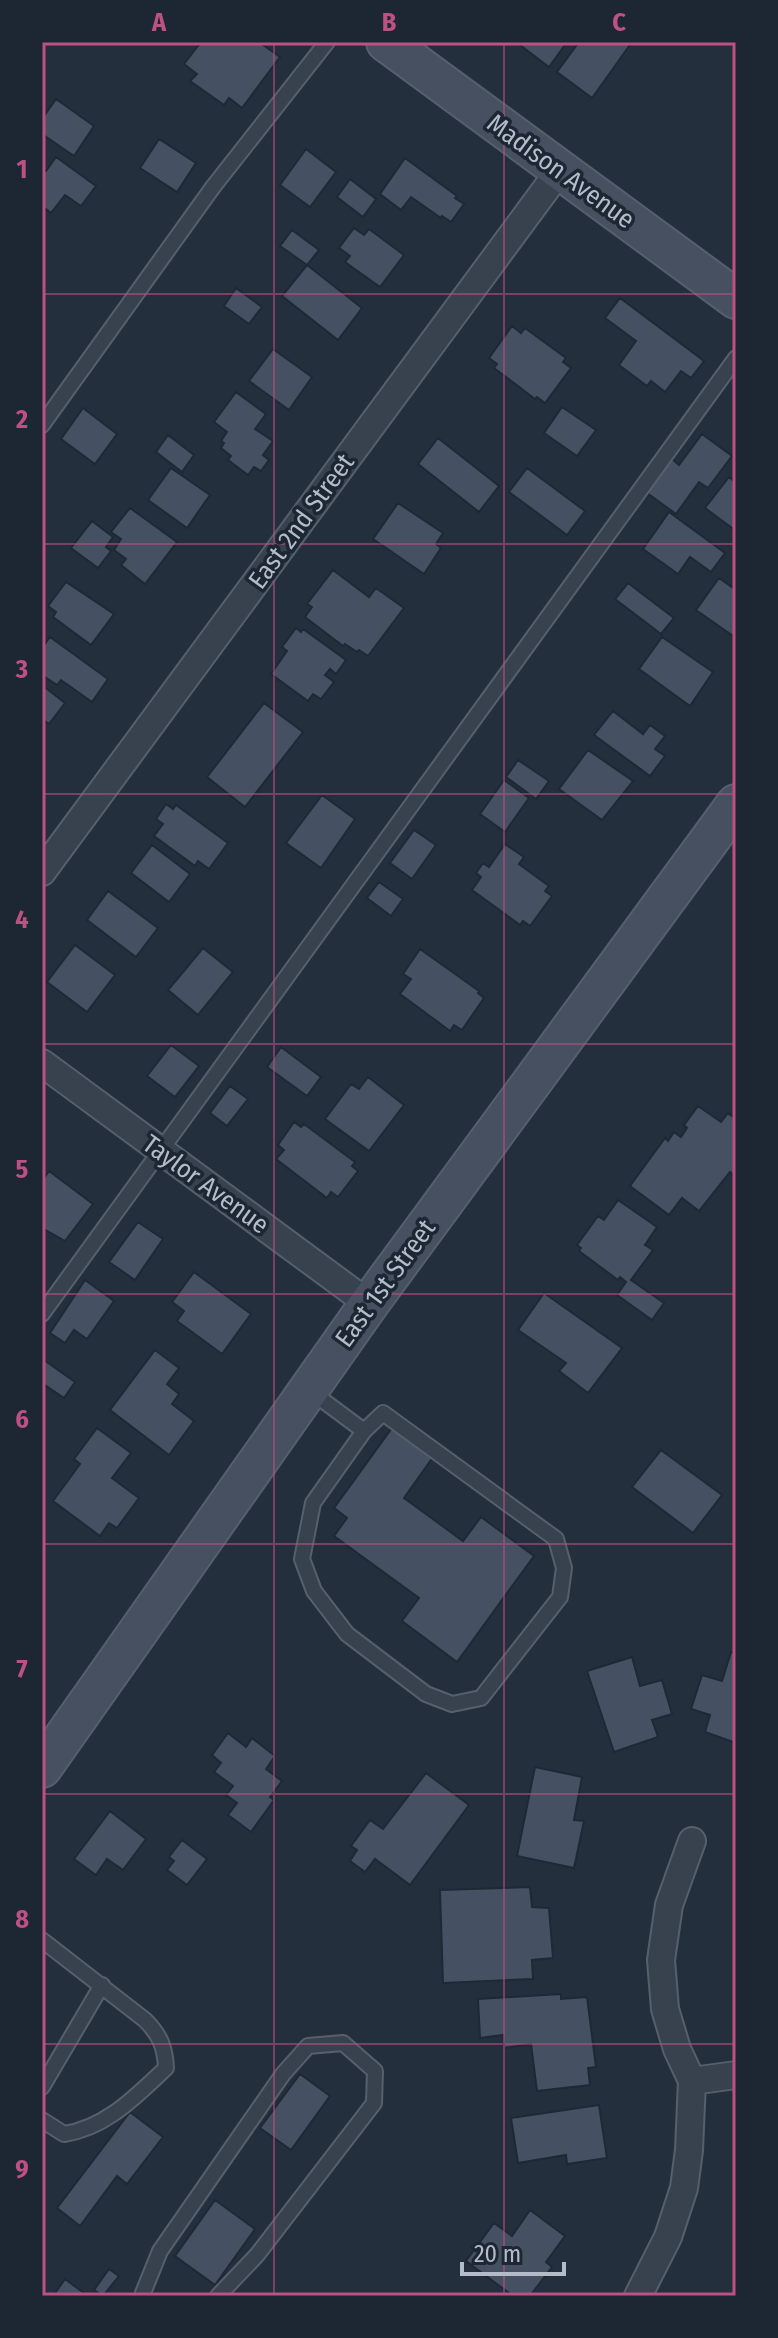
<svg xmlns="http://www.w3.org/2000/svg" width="778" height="2338" font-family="'Fira Sans Condensed',sans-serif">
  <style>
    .building { fill: #455162; stroke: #1f2835; stroke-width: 2 }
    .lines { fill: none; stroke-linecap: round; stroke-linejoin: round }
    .lane-casing { stroke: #565f6c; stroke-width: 18 }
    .street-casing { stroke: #565f6c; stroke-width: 30 }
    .secondary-casing { stroke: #565f6c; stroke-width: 42 }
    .lane { stroke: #38414e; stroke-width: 14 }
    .street { stroke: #38414e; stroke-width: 26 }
    .secondary { stroke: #465061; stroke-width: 38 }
    .grid { fill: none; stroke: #bd5182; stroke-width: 2; stroke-opacity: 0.55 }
    .labels { text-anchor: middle; stroke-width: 7; stroke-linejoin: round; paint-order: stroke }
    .street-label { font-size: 26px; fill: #b4bcc9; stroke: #1d2633 }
    .neatline { fill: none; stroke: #bd5182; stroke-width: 3 }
    .grid-label { font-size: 26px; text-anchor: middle; font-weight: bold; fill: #bd5182 }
  </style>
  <rect width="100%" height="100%" fill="#242f3e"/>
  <!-- building -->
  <path class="building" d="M201,42H259L280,57L242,108L229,98L224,105L190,81L197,74L184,64Z
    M516,42H567L549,67Z
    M579,42H632L592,98L557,72Z
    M56,99L94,126L74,156L42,134V119Z
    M159,139L196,163L177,192L140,168Z
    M306,149L336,172L310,207L280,185Z
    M56,157L96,186L81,206L65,195L51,213L42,206V169L46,171Z
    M405,158L457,196L455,198L464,204L451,222L442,216L441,218L411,197L401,210L380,194Z
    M350,179L376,199L363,217L337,197Z
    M354,228L364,235L369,229L404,255L380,287L345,262L350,256L339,248Z
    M292,230L319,250L307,265L280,246Z
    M307,265L362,308L338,340L282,296Z
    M236,288L262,307L249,324L224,306Z
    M620,298L704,361L691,378L681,371L665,392L651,381L647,386L619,365L636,341L605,318Z
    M512,326L521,333L525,328L566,358L563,362L571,368L545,403L537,397L535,399L494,368L497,364L489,358Z
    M273,349L312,377L289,410L249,381Z
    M236,392L266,414L255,429L273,441L263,455L269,460L261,471L254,467L248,475L228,460L231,456L221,448L224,443L221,441L227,432L214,422Z
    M562,407L596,430L577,456L544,433Z
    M83,408L117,434L95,464L61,439Z
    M702,434L732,456L708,488L699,482L676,514L647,493L672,459L679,465Z
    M168,435L194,455L182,472L156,452Z
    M438,438L499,486L479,512L418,464Z
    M171,468L210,495L187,528L148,500Z
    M527,468L585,511L567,535L509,492Z
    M729,477L736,483V531L705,508Z
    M398,503L443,533L436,544L441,548L424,574L373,539Z
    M130,508L177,542L145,584L121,565L126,559L114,550L121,539L111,532Z
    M669,512L725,553L711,572L690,557L678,574L643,549Z
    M92,521L113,537L106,547L111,551L98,568L71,548Z
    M333,570L369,597L376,588L404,608L368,656L359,650L357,652L345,644L343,646L305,617L312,607L307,604Z
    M719,578L736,590V638L696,610Z
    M66,582L114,614L91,645L53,617L56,612L48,606Z
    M628,583L674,618L661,634L615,599Z
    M296,628L301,632L303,629L346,660L336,674L330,669L325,675L334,682L321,699L313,694L308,701L271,674L287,651L282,647Z
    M50,637L108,679L92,702L61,680L57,685L42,675V648Z
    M662,637L713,672L690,706L639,669Z
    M42,685L65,703L49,724L42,719Z
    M264,703L303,732L245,807L207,777Z
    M613,711L643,734L650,725L665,736L655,749L665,756L650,776L594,735Z
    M588,750L633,781L602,820L559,789Z
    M518,760L549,781L536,799L506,777Z
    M504,780L529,798L505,832L480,814Z
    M322,795L355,819L321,868L286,843Z
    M166,804L173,809L176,805L228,843L209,869L198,861L195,866L154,836L163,824L156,819Z
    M414,830L436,845L412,879L390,863Z
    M505,844L524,857L519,864L549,886L545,891L552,896L530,926L523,921L520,925L472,890L481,877L476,873L483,863L489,867Z
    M152,845L190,874L169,902L131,873Z
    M379,882L403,899L391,916L367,898Z
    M108,891L158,928L136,957L87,920Z
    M75,945L115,975L87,1012L47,982Z
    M203,948L233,972L198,1015L168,990Z
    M420,949L479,991L478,993L484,998L462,1030L454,1025L450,1031L400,994L411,979L403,974Z
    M171,1045L199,1066L175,1097L147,1076Z
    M281,1047L321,1077L307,1096L267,1067Z
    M368,1077L404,1105L369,1151L325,1119L351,1084L359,1089Z
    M230,1086L248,1099L227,1126L210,1113Z
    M698,1106L721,1122L728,1113L736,1119V1177L730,1172L699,1211L682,1198L669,1215L630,1186L665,1138L668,1141L674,1132L681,1137L687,1128L684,1125Z
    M294,1122L301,1127L304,1124L355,1162L352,1166L358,1171L338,1197L331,1192L327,1198L276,1159L284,1150L278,1145Z
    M49,1171L93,1204L65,1241L42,1228V1181Z
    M618,1200L657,1227L645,1245L653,1250L631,1280L664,1303L652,1320L617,1295L626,1282L620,1277L618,1280L579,1251L581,1248L577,1245L598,1216L604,1220Z
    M138,1222L163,1239L135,1280L109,1262Z
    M194,1272L251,1314L222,1354L177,1321L184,1311L172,1302Z
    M85,1280L114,1301L87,1339L74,1330L65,1343L50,1333Z
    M544,1293L622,1348L588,1393L559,1371L566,1363L518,1330Z
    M155,1350L179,1368L167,1384L179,1394L172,1404L194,1421L169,1455L110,1410Z
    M44,1360L75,1382L64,1398L42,1383Z
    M97,1428L131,1453L112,1478L139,1498L117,1528L109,1523L100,1536L53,1501L80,1464L74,1459Z
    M392,1428L433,1457L404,1498L463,1541L481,1517L534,1556L457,1662L402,1621L419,1598L334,1536L347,1518L334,1508Z
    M661,1450L722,1495L693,1533L632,1487Z
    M731,1652L736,1653V1743L705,1732L710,1715L691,1709L702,1675L722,1681Z
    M632,1657L640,1686L662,1680L672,1714L652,1720L658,1737L614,1752L587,1671Z
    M228,1733L246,1747L252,1738L275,1756L266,1769L282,1781L270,1797L274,1800L251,1832L228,1815L237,1803L226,1795L233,1786L214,1772L221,1763L212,1755Z
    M535,1767L582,1777L574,1820L584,1821L574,1868L517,1856Z
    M426,1773L469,1805L410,1885L375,1859L365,1872L350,1861L357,1850L351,1846L370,1820L383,1829Z
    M110,1811L146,1839L123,1870L107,1859L96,1875L74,1859Z
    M182,1840L207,1859L187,1885L167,1870L174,1861L169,1857Z
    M530,1887L532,1907L549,1908L553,1958L532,1960L533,1979L443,1983L440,1890Z
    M561,1994V1999L587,1997L596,2067L588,2068L590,2085L537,2091L531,2044L504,2048L503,2035L480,2038L478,1999Z
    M300,2074L330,2096L291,2150L260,2128Z
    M599,2105L607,2158L567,2164L566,2155L518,2163L511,2118Z
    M130,2112L163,2137L127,2184L117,2176L80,2226L57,2208Z
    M215,2200L255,2229L215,2285L175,2256Z
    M530,2210L565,2236L546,2262L552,2267L530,2296H513L466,2261L494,2223L512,2236Z
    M109,2269L119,2276L103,2296L94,2290Z
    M65,2279L88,2296H53Z"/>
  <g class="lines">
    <!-- lane casing -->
    <g class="lane-casing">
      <path id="lane" d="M42,425L213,187L327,42
        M42,1314L736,358
        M309,1390L364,1431L313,1503L302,1559L314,1591L347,1634L426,1694L452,1704L481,1698L560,1597L564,1568L556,1539L383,1413L364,1431
        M42,1940L145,2020C160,2035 165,2047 166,2068C136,2096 106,2128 64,2134L42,2120
        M42,2087L102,1985
        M143,2293L160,2251L283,2074L308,2046L343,2043L375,2071L374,2103L257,2255L218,2296"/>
    </g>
    <!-- street casing -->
    <g class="street-casing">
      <path id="street" d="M42,872L560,170
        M42,1063L369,1304
        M692,2081L736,2075
        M638,2296L668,2237L684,2188L689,2150L692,2081L677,2049L665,2009L661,1960L669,1905L692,1841"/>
    </g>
    <!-- secondary casing -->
    <g class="secondary-casing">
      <path id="secondary" d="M386,42L736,299
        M42,1768L369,1304L736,804"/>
    </g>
    <!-- lane -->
    <use href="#lane" class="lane"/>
    <!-- street -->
    <use href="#street" class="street"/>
    <!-- secondary -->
    <use href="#secondary" class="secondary"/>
  </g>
  <!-- grid -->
  <path class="grid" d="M274,42V2296M504,42V2296M42,294H736M42,544H736M42,794H736M42,1044H736M42,1294H736M42,1544H736M42,1794H736M42,2044H736"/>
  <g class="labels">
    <!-- street labels -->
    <g class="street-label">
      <text transform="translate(561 171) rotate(36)" y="9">Madison Avenue</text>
      <text transform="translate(301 521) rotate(-54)" y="9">East 2nd Street</text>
      <text transform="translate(206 1184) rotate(36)" y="9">Taylor Avenue</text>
      <text transform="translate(385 1283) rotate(-54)" y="9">East 1st Street</text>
    </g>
  </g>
  <!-- border -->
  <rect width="778" height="2338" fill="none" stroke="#1d2633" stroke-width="88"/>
  <!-- scale -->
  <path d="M462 2262v12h102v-12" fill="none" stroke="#b4bcc9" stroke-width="4"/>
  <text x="474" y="2262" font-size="24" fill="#b4bcc9" stroke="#1d2633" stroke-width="6" paint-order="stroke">20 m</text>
  <rect x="44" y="44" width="690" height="2250" class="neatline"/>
  <g class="grid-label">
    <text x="159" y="31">A</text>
    <text x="389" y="31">B</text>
    <text x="619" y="31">C</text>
    <text x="22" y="178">1</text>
    <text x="22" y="428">2</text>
    <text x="22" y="678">3</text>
    <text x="22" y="928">4</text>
    <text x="22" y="1178">5</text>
    <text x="22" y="1428">6</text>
    <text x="22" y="1678">7</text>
    <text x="22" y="1928">8</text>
    <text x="22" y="2178">9</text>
  </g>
</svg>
